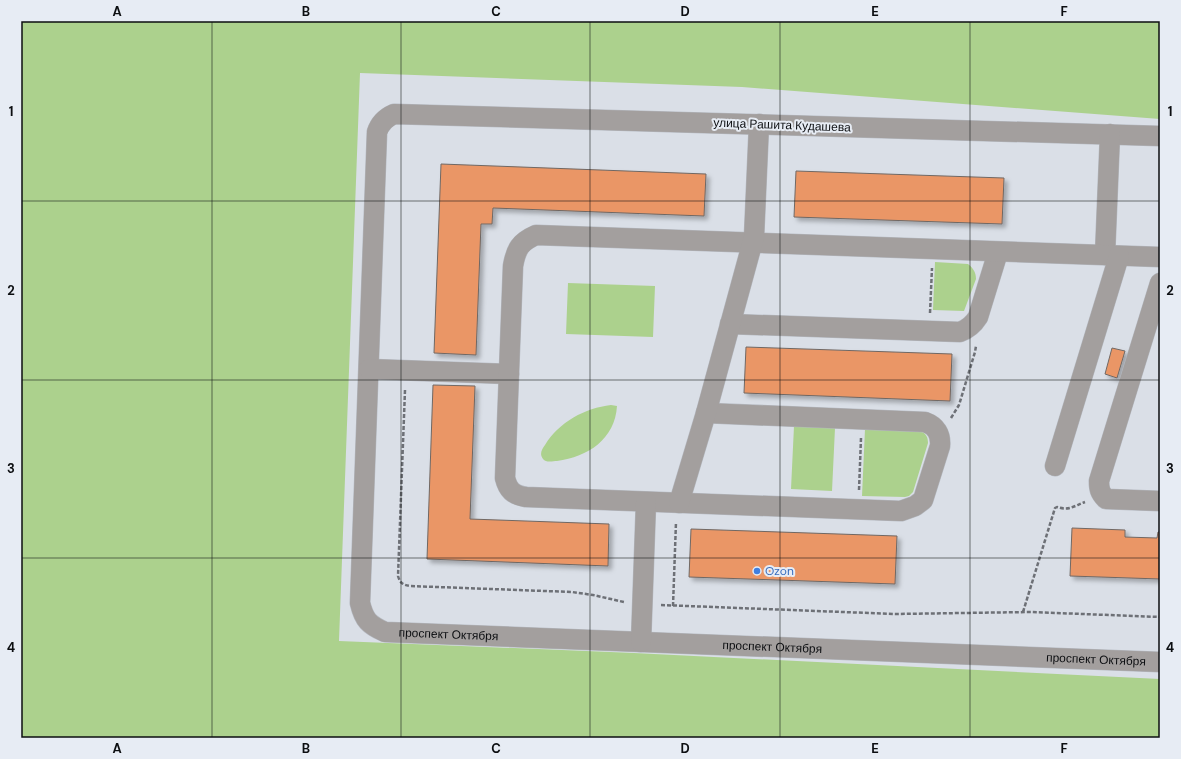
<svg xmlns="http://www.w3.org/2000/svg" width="1181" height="759" font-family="'DM Sans',sans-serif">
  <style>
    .green { fill: #acd18d }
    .building { fill: #ea9666; stroke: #706864; filter: url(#shadow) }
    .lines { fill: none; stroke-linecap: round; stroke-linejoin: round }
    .minor-casing { stroke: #b5b9c0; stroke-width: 21 }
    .path { stroke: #6d7076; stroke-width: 2.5; stroke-dasharray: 4 2; stroke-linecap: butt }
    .minor { stroke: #a39f9e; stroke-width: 20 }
    .grid { fill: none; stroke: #0c0e11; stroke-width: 1; stroke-opacity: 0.55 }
    .shop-dot { fill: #3f7fe0; stroke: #e7ecf4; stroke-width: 1.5 }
    .labels { text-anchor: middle; stroke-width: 4; stroke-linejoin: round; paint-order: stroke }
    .street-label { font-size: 12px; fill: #0c0e11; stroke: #e7ecf4 }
    .shop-label { font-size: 12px; fill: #366cbe; stroke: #e7ecf4; text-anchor: start }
    .neatline { fill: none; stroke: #0c0e11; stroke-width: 1.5 }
    .grid-label { font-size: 13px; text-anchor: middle; font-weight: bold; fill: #0c0e11 }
  </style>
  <defs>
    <filter id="shadow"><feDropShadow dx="3.5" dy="3.5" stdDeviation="2" flood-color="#0004"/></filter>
  </defs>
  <rect width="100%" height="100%" fill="#dadfe7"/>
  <!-- green -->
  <path class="green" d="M21,21H1160V119L742,87L360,73L339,641L634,653L1160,679V738H21Z
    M935,262L968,264C973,268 976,272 976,279L964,311L933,310Z
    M568,283L655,286L653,337L566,334Z
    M611,405L617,406C615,439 588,457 557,461C553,461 546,463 543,459C539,454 542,449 545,445C559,422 585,408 611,405Z
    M794,426L835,428L832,491L791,489Z
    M865,429L921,431C926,434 928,437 928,443L913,492L909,496L905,497L862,496Z"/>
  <!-- building -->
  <path class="building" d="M441,164L706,174L704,216L493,208L492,224H481L476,355L434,353Z
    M796,171L1004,178L1002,224L794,217Z
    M746,347L952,354L950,401L744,393Z
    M1112,348L1125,351L1117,378L1105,374Z
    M433,385L475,386L470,519L609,524L608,566L427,559Z
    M1072,528L1125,530V537L1157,538L1158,532H1160V579L1070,576Z
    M691,529L897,536L895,584L689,577Z"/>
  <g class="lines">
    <!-- minor casing -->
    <g class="minor-casing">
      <g id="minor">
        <path id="s1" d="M1160,136L394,114C385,118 380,123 377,132L360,603C364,620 369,625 385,632L1160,662"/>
        <path d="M1105,255L1110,134"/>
        <path d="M1160,283L1099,481C1099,489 1100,493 1106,499L1160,501"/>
        <path d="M730,324L960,332C968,329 973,325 978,317L998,252"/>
        <path d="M369,369L509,374"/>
        <path d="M706,413L925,422C936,426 941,434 940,446L923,500L915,506L901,511L526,497C513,495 508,490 505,478L513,266C516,249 520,242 536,235L1160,257"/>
        <path d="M1055,466L1119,256"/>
        <path d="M679,503L706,413L754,237L759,124"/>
        <path d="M641,642L646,502"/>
      </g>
    </g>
    <!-- path -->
    <path class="path" d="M930,313L932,268
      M405,390L398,576C400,583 403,585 410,586L572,592L593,595L624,602
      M951,418L959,405L975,352L976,346
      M859,490L861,438
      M661,605L895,614L1031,612L1160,617
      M673,606L676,522
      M1023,612L1055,508L1057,507C1069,511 1074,506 1085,502"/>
    <!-- minor -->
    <use href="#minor" class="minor"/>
  </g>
  <!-- grid -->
  <path class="grid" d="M212,21V738M401,21V738M590,21V738M780,21V738M970,21V738M21,201H1160M21,380H1160M21,558H1160"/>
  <!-- markers -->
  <circle class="shop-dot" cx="757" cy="571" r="4"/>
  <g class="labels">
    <!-- street labels -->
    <g class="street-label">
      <text transform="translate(782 125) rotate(2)" y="4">улица Рашита Кудашева</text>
      <text dy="4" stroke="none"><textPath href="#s1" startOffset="1367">проспект Октября</textPath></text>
      <text dy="4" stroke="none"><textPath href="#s1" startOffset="1691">проспект Октября</textPath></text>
      <text dy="4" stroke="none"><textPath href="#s1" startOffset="2015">проспект Октября</textPath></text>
    </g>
    <!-- shop labels -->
    <g class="shop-label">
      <text x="765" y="575">Ozon</text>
    </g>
  </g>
  <!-- border -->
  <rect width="1181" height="759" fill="none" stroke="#e7ecf4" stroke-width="44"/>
  <rect x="22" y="22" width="1137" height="715" class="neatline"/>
  <g class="grid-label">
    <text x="117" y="16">A</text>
    <text x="306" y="16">B</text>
    <text x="496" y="16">C</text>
    <text x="685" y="16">D</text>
    <text x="875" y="16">E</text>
    <text x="1064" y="16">F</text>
    <text x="11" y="116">1</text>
    <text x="1170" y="116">1</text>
    <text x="11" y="295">2</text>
    <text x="1170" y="295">2</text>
    <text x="11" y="473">3</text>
    <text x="1170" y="473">3</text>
    <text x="11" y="652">4</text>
    <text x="1170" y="652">4</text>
    <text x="117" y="753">A</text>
    <text x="306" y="753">B</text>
    <text x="496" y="753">C</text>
    <text x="685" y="753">D</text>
    <text x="875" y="753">E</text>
    <text x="1064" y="753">F</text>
  </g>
</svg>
